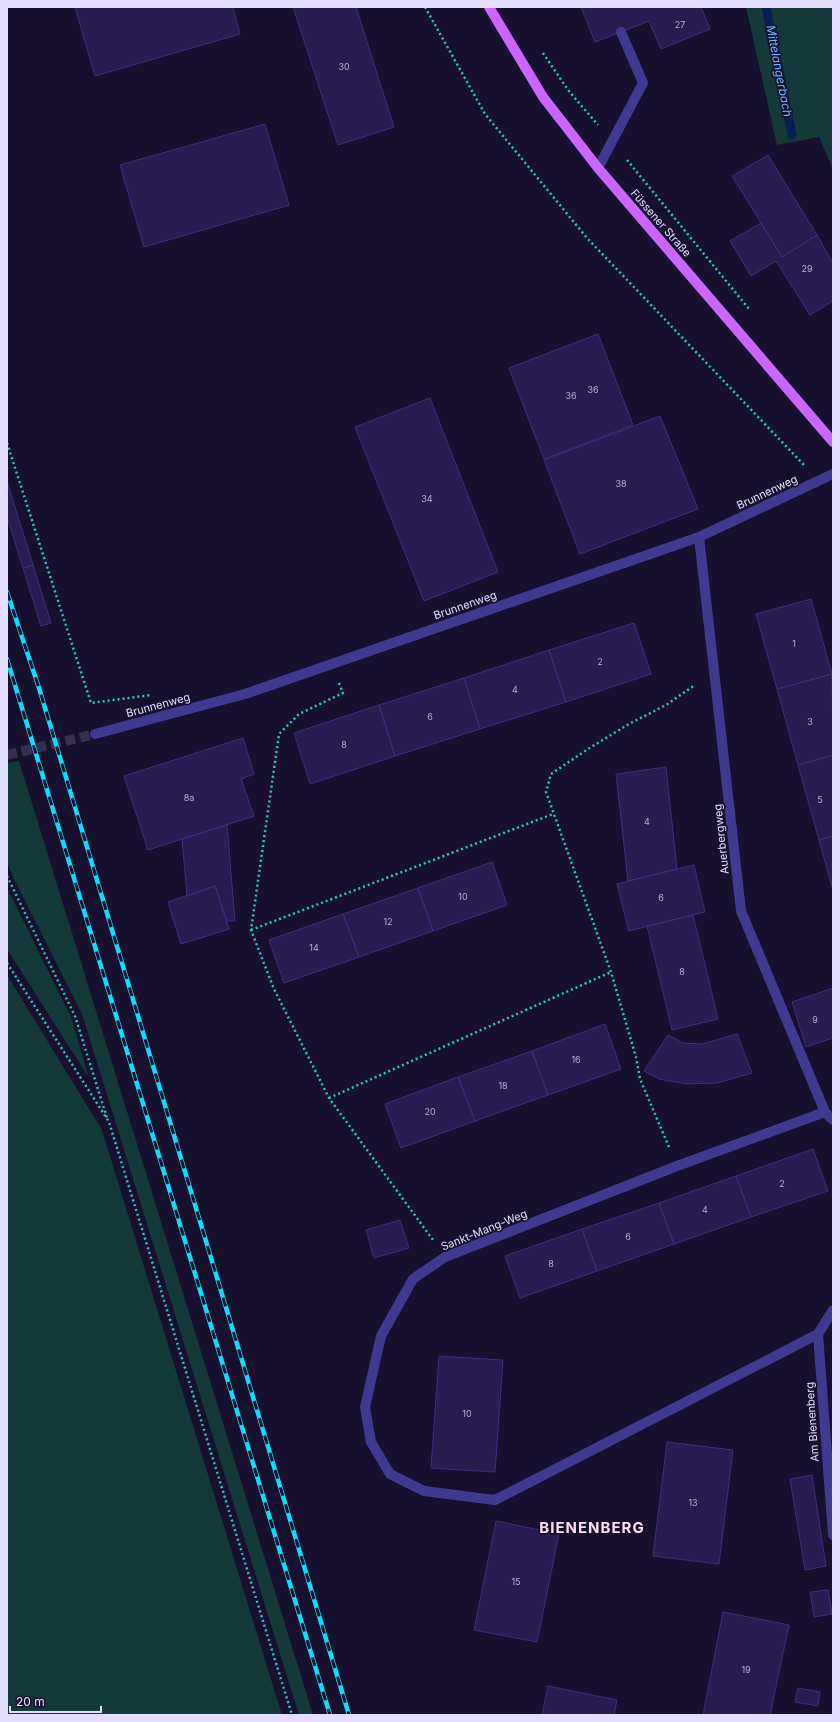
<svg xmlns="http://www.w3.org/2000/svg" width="840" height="1722" font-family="Inter,sans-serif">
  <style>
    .green { fill: #133939 }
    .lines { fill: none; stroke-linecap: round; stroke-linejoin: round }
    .stream { stroke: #082050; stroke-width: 9 }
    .building { fill: #281c51; stroke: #3f2d7e }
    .minor-tunnel { stroke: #36304e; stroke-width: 10; stroke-dasharray: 10 5; stroke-linecap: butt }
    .path { stroke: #2bc7c2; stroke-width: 2.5; stroke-dasharray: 2 3; stroke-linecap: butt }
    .service { stroke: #3f3a90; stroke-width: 10 }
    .minor { stroke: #3f3a90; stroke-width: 10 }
    .primary { stroke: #ca65ff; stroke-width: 10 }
    .rail-casing { stroke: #0adfff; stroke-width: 4.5 }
    .rail { stroke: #17112f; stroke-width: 3; stroke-dasharray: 9; stroke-linecap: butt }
    .labels { text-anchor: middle; stroke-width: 3.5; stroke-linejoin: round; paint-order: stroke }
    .number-label { font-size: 9px; fill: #b4aed4 }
    .street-label { font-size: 11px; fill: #e3deff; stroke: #17112f }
    .water-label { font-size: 12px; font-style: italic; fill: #6cb7ff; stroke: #17112f }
    .district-label { font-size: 15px; font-weight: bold; letter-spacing: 1px; fill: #ffe0f3; stroke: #17112f }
  </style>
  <rect width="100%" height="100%" fill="#17112f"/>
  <!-- green -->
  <path class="green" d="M746,7H833V169L819,137L777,145Z
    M19,761L313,1715H299L82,1014L14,879L7,862V763Z
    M7,888L71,1017L89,1078L7,949Z
    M7,975L102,1130L282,1715H7Z"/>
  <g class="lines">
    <!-- stream -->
    <path class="stream" d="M766,7L792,135"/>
  </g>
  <!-- building -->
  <path class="building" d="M75,7H233L240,34L95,76Z
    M293,7H356L394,127L338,145Z
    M581,7H701L710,29L661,49L649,21L595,42Z
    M265,124L289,205L144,247L120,165Z
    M768,155L817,235L782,257L732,176Z
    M761,223L782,257L817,235L833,263V301L810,315L776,261L751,276L730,241Z
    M598,334L633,425L544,459L509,368Z
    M430,398L498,572L424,601L355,427Z
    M660,416L698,509L580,554L544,460Z
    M7,481L33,565L23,568L7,517Z
    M33,565L51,623L41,626L23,568Z
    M811,599L832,674L777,689L756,614Z
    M634,623L651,674L566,702L549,650Z
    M549,650L566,702L480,729L464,678Z
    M832,674L833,755L798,765L777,689Z
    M464,678L480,729L395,756L379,705Z
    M379,705L395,756L310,784L294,733Z
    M243,738L254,774L241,779L254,816L148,850L124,776Z
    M833,755V836L819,840L798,765Z
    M666,767L677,869L628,881L616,774Z
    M227,825L235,921H227L215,886L187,896L182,839Z
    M833,836V890L819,840Z
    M492,862L507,905L433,931L418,888Z
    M694,865L705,912L629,931L617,884Z
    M215,886L229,929L181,944L168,902Z
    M418,888L433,931L359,957L343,914Z
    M343,914L359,957L284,983L269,940Z
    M693,915L718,1019L672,1030L647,926Z
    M833,988V1038L806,1047L792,1002Z
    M605,1024L621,1069L548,1095L532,1051Z
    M737,1034L752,1073L717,1083L687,1084L659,1079L644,1071L668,1035L683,1043L702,1044Z
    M532,1051L548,1095L475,1121L458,1077Z
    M458,1077L475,1121L401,1148L385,1104Z
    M813,1149L828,1191L751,1217L736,1176Z
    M736,1176L751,1217L674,1244L659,1203Z
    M659,1203L674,1244L597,1271L582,1229Z
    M400,1220L409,1248L374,1258L366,1230Z
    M582,1229L597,1271L520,1298L505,1256Z
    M439,1356L503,1360L495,1472L431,1468Z
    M667,1442L733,1450L719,1564L653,1556Z
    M812,1475L826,1566L805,1570L790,1479Z
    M496,1521L559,1534L537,1642L474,1630Z
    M828,1590L832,1614L814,1617L810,1592Z
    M723,1612L789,1625L770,1715H703Z
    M548,1686L617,1700L614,1715H542Z
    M798,1688L820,1692L818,1706L795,1702Z"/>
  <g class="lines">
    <!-- minor-tunnel -->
    <path class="minor-tunnel" d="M7,755L95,734"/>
    <!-- path -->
    <path class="path" d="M425,7L485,114L587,238L804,465
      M543,53L568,90L598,125
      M627,160L749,309
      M7,443L91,703L151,695
      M339,683L343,693L299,714L279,734L251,930L274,989L329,1098L433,1240
      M7,876L75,1016L107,1118
      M251,930L553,814
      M7,963L109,1122L292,1715
      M329,1098L611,972
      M669,1147L640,1079L636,1057L611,972L546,792L551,774L588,749L629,724L666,705L695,685"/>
    <!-- service -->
    <path class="service" d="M598,168L643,83L621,32"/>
    <!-- minor -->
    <path class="minor" d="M699,537L741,911L825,1112L833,1120
      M95,734L245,694L682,543L699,537L833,474
      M833,1310L818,1334L833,1535
      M818,1334L495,1500L424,1491L390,1474L371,1442L365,1407L381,1336L413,1279L445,1257L677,1166L825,1112"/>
    <!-- primary -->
    <path class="primary" d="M489,7L543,97L598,168L833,442"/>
    <!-- rail casing -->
    <g class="rail-casing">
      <path id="rail" d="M7,592L39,688L349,1715
        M7,659L330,1715"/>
    </g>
    <!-- rail -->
    <use href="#rail" class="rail"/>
  </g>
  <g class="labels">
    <!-- number labels -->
    <g class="number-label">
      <text x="680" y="28">27</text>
      <text x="344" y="70">30</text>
      <text x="807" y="272">29</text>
      <text x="593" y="393">36</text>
      <text x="571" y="399">36</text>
      <text x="621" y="487">38</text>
      <text x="427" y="502">34</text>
      <text x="794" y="647">1</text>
      <text x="600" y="665">2</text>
      <text x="515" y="693">4</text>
      <text x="430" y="720">6</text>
      <text x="810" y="725">3</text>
      <text x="344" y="748">8</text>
      <text x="189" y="801">8a</text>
      <text x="820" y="803">5</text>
      <text x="647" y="825">4</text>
      <text x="463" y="900">10</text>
      <text x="661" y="901">6</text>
      <text x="388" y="925">12</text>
      <text x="314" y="951">14</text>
      <text x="682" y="975">8</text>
      <text x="815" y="1023">9</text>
      <text x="576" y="1063">16</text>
      <text x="503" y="1089">18</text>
      <text x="430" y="1115">20</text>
      <text x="782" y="1187">2</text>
      <text x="705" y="1213">4</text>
      <text x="628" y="1240">6</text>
      <text x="551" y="1267">8</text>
      <text x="467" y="1417">10</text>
      <text x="693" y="1506">13</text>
      <text x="516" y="1585">15</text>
      <text x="746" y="1673">19</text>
    </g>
    <!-- street labels -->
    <g class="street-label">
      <text transform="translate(661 223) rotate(49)" y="4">Füssener Straße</text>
      <text transform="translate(767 492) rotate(-25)" y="4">Brunnenweg</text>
      <text transform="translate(465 605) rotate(-19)" y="4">Brunnenweg</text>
      <text transform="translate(158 705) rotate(-15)" y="4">Brunnenweg</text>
      <text transform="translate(721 839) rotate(-96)" y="4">Auerbergweg</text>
      <text transform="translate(484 1230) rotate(-22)" y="4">Sankt-Mang-Weg</text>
      <text transform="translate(812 1422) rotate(-94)" y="4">Am Bienenberg</text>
    </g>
    <!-- water labels -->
    <g class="water-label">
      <text transform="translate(779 71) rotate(79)" y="4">Mittelangerbach</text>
    </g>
    <!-- district labels -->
    <g class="district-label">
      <text x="592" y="1533">BIENENBERG</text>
    </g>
  </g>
  <!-- border -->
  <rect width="840" height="1722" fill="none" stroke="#e3deff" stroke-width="16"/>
  <!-- scale -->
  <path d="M10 1706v6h91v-6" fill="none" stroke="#e3deff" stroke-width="2"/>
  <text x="16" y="1706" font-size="12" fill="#e3deff" stroke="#17112f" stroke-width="3" paint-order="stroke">20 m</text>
</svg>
